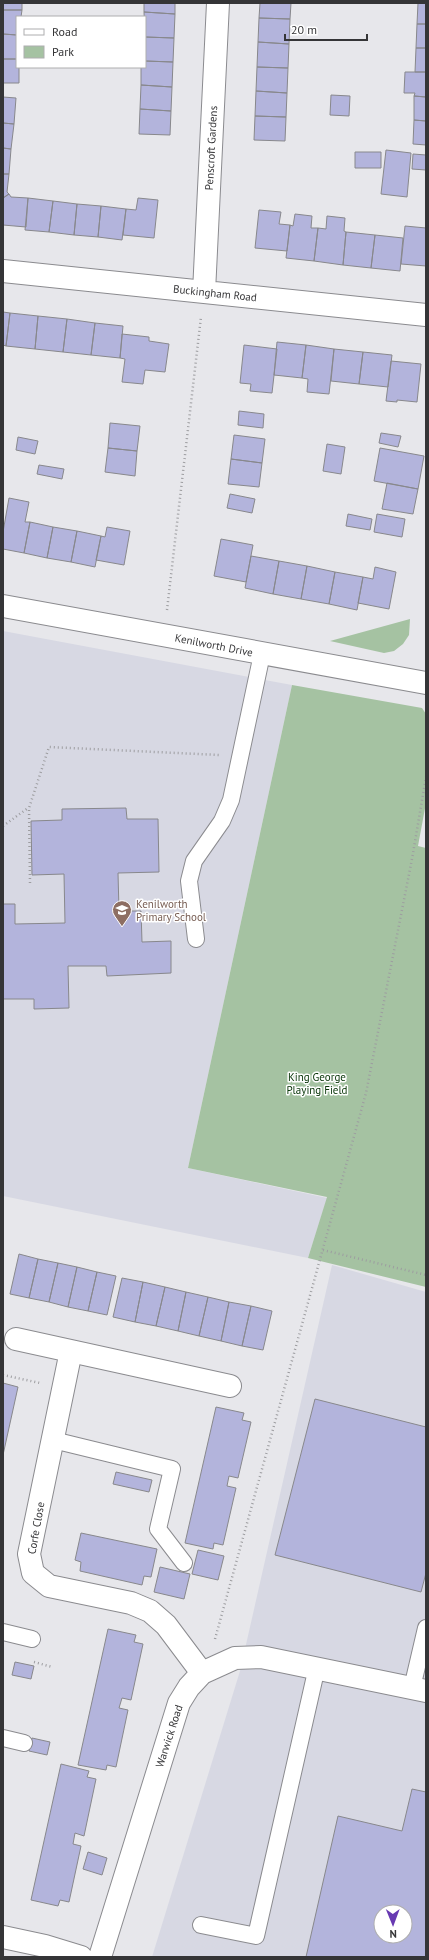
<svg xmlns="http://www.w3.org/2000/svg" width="429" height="1960" font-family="'PT Sans',sans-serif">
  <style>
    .built { fill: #d7d8e3; fill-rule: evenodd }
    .green { fill: #a5c2a2 }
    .building { fill: #b3b4dc; stroke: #88888c; fill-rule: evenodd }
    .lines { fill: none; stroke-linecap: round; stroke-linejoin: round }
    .lane-casing { stroke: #8b8b8f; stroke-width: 18 }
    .street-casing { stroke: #8b8b8f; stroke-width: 24 }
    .path { stroke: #9d9da0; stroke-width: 2.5; stroke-dasharray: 1 3; stroke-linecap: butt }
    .lane { stroke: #fff; stroke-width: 16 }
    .street { stroke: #fff; stroke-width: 22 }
    .labels { text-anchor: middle; stroke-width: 3; stroke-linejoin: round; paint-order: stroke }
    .street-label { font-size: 11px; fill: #353537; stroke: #fff }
    .education-label { font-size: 11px; fill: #785e54; stroke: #fff; text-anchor: start }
    .park-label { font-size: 11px; fill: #053305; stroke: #fff }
  </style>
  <rect width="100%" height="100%" fill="#e7e7eb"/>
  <!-- built -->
  <path class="built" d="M3,631L292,685L188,1168L327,1198L308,1258L3,1196Z
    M332,1265L426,1292V1957H152L240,1671ZM381,1912H405V1936H381Z"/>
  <!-- green -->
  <path class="green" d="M410,619L409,635L403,644L394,651L384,653L330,641Z
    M292,685L422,708L426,714V803L418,846L426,848V1287L308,1258L327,1197L188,1168Z"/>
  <!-- building -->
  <path class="building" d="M3,3H22V10H3Z
    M144,3H175V14L144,12Z
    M260,3H291L290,19L259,18Z
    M418,3H426V24H417Z
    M3,10H22L21,17H17V35L3,34Z
    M144,12L175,14L174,38L145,37Z
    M259,18L290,19L289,44L258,42Z
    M417,24H426V48H416Z
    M3,34L17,35V59H3Z
    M145,37L174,38L173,62L145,61Z
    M258,42L289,44L288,68L257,67Z
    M416,48H426V72H415Z
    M3,59H17V67H19V83H3Z
    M145,61L173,62L172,87L141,85V67H145Z
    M257,67L288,68L287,93L256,91Z
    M405,72H426V97L414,96L415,93H404Z
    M141,85L172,87L171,111L140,109Z
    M256,91L287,93L286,117L255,116Z
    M331,95L350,96L349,116L330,115Z
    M414,96L426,97V121L414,120Z
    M3,97L16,98L14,124L3,123Z
    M140,109L171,111L170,135L139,134Z
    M255,116L286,117L285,141L254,140Z
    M414,120L426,121V145L413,144Z
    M3,123L14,124L11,149L3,148Z
    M3,148L11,149L9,174H3Z
    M386,150L411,153L407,197L381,194Z
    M355,152H381V168H355Z
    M413,154L426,155V170L412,169Z
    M3,174H9L7,192L9,194L3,198Z
    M9,194L11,197L28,198L26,227L3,225V198Z
    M28,198L53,201L49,232L25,230Z
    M138,198L158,200L154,238L123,235L126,209L136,210Z
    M53,201L77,204L74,235L49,232Z
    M77,204L101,206L98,237L74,235Z
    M101,206L126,209L122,240L98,237Z
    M259,210L281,212L279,224L290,225L287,251L255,248Z
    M295,214L312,216L311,228H318L314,261L286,258L290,225L293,226Z
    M327,216L345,218L344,231L346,232L343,265L314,261L318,228L326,229Z
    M405,226L426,228V266L401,264Z
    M346,232L375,235L371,268L343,265Z
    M375,235L403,238L400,271L371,268Z
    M3,312L10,313L6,346L3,345Z
    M10,313L38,316L35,349L6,346Z
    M38,316L67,319L63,352L35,349Z
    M67,319L95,323L91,355L63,352Z
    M95,323L123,326L120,358L91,355Z
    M122,334L149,337V341L169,344L165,372L145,370L143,384L122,382L125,359L120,358Z
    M277,342L306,345L302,378L274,375Z
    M244,345L277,349L272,393L250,391L251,384L240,383Z
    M306,345L334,349L329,394L307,392L308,379L302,378Z
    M334,349L363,352L359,384L331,381Z
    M363,352L392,355L388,387L359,384Z
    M391,361L421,364L417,402L397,400V402L386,401Z
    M239,411L264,414L263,428L238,425Z
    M110,423L140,426L137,451L108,448Z
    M381,433L401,436L398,447L379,443Z
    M234,435L265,439L262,463L231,459Z
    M18,437L38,441L35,454L16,450Z
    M327,444L345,447L341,474L323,471Z
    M108,448L137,451L135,476L105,472Z
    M380,448L424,456L418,489L374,481Z
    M231,459L262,463L259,487L228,484Z
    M39,465L64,469L62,479L37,474Z
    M387,483L418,489L413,514L382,509Z
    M230,494L255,499L252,513L227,508Z
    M9,498L29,502L25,522H30L24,553L3,549V532Z
    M348,514L372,519L370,530L346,526Z
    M377,514L405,519L402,537L374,532Z
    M30,522L53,527L47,558L24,553Z
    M53,527L77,531L71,562L47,558Z
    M107,527L130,531L124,565L96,560L101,536L105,537Z
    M77,531L101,536L95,567L71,562Z
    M221,539L253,545L246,582L214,576Z
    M251,556L279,561L273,594L245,588Z
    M279,561L307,566L301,599L273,594Z
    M307,566L335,572L329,604L301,599Z
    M375,567L396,572L389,609L358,603L363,577L373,579Z
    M335,572L363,577L357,610L329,604Z
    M126,808L127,819H158L159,872L118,873L119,911H141L142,942L171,941V973L107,976L106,966H68L69,1008L34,1009V999H3V904H15V924L65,923L64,874L32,875L31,821L62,820V809Z
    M19,1254L38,1259L29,1298L10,1294Z
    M38,1259L58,1263L49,1302L29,1298Z
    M58,1263L77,1267L68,1307L49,1302Z
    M77,1267L97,1272L88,1311L68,1307Z
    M97,1272L116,1276L107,1315L88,1311Z
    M122,1278L143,1282L135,1322L113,1317Z
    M143,1282L165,1287L156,1326L135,1322Z
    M165,1287L186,1292L178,1331L156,1326Z
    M186,1292L208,1297L199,1336L178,1331Z
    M208,1297L229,1302L221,1341L199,1336Z
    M229,1302L251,1306L242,1346L221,1341Z
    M251,1306L272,1311L263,1350L242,1346Z
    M3,1383L18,1387L3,1455Z
    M315,1399L426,1427V1573L421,1592L275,1555Z
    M216,1407L244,1413L242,1420L251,1422L238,1478L229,1476L227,1486L236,1488L223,1545L214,1543L213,1549L185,1543Z
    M116,1472L152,1480L149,1492L113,1484Z
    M81,1533L157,1549L151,1577L144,1576L142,1585L80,1571L81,1562L75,1560Z
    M198,1550L224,1556L218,1580L192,1574Z
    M160,1567L190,1574L184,1599L154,1592Z
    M108,1629L136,1635L134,1642L143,1644L131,1700L122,1698L119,1708L128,1710L116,1767L107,1765L106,1770L78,1765Z
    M15,1662L34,1666L31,1679L12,1675Z
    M32,1738L50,1742L47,1755L29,1751Z
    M61,1764L89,1771L87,1777L96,1779L84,1836L75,1833L73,1844L81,1846L69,1902L60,1900L58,1906L31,1900Z
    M412,1789L426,1792V1957H306L338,1816L402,1831ZM381,1912H405V1936H381Z
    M88,1852L107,1858L102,1875L83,1869Z"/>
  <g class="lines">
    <!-- lane casing -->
    <g class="lane-casing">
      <path id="lane" d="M196,939L189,881L194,861L222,821L231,800L262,654
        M53,1440L172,1469L158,1529L184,1563
        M3,1632L32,1639
        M412,1688L426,1628
        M3,1738L24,1743
        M201,1925L256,1936L317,1667"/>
    </g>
    <!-- street casing -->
    <g class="street-casing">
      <path id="street" d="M3,271L426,315
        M204,292L218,3
        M3,606L426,683
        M16,1339L230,1386
        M71,1351L29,1554L33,1573L49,1586L131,1603L150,1611L166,1625L202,1673
        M3,1937L45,1946L81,1957
        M100,1957L179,1703L189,1687L202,1673L235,1658L261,1657L426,1691"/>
    </g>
    <!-- path -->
    <path class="path" d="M167,610L201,317
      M3,826L28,808
      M30,883L29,808L49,747L219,755
      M323,1250L426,1275
      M3,1375L40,1383
      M215,1639L366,1093L412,859L426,777
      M34,1662L52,1667"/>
    <!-- lane -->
    <use href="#lane" class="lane"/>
    <!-- street -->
    <use href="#street" class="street"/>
  </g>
  <!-- icons -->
  <defs>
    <g id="school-pin" transform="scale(1)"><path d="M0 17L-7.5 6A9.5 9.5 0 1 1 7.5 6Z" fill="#8d6e63" stroke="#fff"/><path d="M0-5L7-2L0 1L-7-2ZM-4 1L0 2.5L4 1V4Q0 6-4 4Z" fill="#fff"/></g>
  </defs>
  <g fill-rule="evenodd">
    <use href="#school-pin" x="122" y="910"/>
  </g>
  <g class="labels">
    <!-- street labels -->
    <g class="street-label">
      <text transform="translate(211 148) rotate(-87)" y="4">Penscroft Gardens</text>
      <text transform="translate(215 293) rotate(6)" y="4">Buckingham Road</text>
      <text transform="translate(214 645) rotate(11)" y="4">Kenilworth Drive</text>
      <text transform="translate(36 1528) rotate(-80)" y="4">Corfe Close</text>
      <text transform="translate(169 1736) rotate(-72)" y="4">Warwick Road</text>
    </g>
    <!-- education labels -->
    <g class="education-label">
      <text x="136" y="908">Kenilworth<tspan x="136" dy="13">Primary School</tspan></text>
    </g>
    <!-- park labels -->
    <g class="park-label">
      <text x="317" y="1081">King George<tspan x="317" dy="13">Playing Field</tspan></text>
    </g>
  </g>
  <!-- border -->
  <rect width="429" height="1960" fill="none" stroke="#353537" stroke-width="8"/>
  <!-- legend -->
  <rect x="16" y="16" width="130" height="52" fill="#ffffff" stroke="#aeaeaf"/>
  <rect x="24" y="29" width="20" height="6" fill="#ffffff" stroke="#aeaeaf"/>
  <text x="52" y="36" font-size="12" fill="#353537">Road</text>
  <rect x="24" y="46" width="20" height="12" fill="#a5c2a2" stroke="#aeaeaf"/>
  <text x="52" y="56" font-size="12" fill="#353537">Park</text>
  <!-- north arrow -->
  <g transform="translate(393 1924) rotate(179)"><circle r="19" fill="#ffffff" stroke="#aeaeaf"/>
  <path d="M0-3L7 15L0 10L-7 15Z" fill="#683ab2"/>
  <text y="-6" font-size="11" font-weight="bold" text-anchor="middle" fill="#353537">N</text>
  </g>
  <!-- scale -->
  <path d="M285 34v6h82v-6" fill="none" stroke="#353537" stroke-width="2"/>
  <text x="291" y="34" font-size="12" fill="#353537" stroke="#ffffff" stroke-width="3" paint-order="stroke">20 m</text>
</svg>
